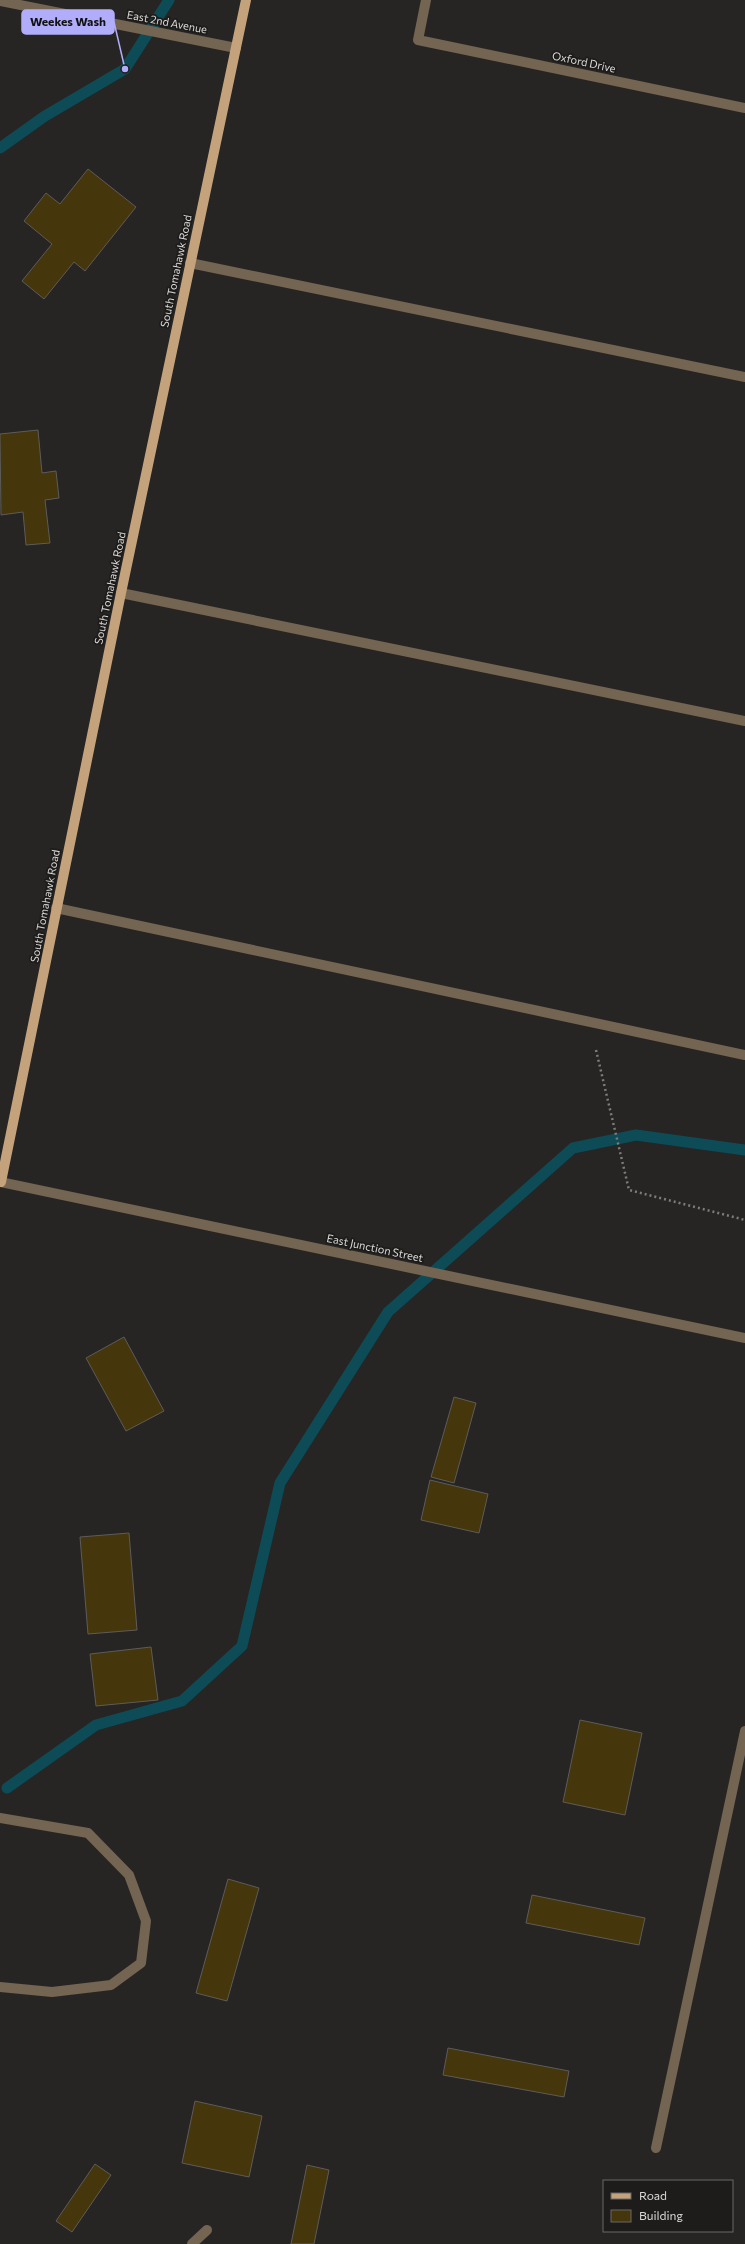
<svg xmlns="http://www.w3.org/2000/svg" width="745" height="2244" font-family="Commissioner,sans-serif">
  <style>
    .lines { fill: none; stroke-linecap: round; stroke-linejoin: round }
    .stream { stroke: #0d4c56; stroke-width: 11 }
    .building { fill: #46360b; stroke: #5d5c5a }
    .path { stroke: #7d7c7a; stroke-width: 2.5; stroke-dasharray: 2 3; stroke-linecap: butt }
    .minor { stroke: #746452; stroke-width: 10 }
    .major { stroke: #c4a37c; stroke-width: 10 }
    .labels { text-anchor: middle; stroke-width: 3.5; stroke-linejoin: round; paint-order: stroke }
    .street-label { font-size: 11px; fill: #dad9d8; stroke: #1d1c1a }
    .leader { fill: none; stroke: #b1adfa; stroke-width: 1.5 }
    .callout-dot { fill: #b1adfa; stroke: #1d1c1a; stroke-width: 1.5 }
    .callout { fill: #b1adfa; stroke: #b1adfa; stroke-width: 1.5 }
    .callout-label { font-size: 12px; text-anchor: middle; font-weight: bold; fill: #111 }
  </style>
  <rect width="100%" height="100%" fill="#262523"/>
  <g class="lines">
    <!-- stream -->
    <path class="stream" d="M0,148L45,116L125,69L169,0
      M7,1788L96,1725L182,1701L242,1646L280,1483L388,1312L573,1148L636,1135L745,1150"/>
  </g>
  <!-- building -->
  <path class="building" d="M88,169L136,207L85,271L74,262L44,299L22,281L52,244L24,221L46,193L60,204Z
    M38,430L42,473L56,471L59,498L45,500L50,543L26,545L23,512L1,515L0,434Z
    M124,1337L164,1411L126,1431L86,1358Z
    M454,1397L476,1403L454,1483L431,1477Z
    M430,1480L488,1494L479,1533L421,1520Z
    M129,1533L137,1630L88,1634L80,1537Z
    M151,1647L158,1700L96,1706L90,1654Z
    M580,1720L642,1733L625,1815L563,1802Z
    M228,1879L259,1888L227,2001L196,1993Z
    M532,1895L645,1918L639,1945L526,1923Z
    M448,2048L569,2071L564,2097L443,2075Z
    M195,2101L262,2116L249,2177L182,2163Z
    M95,2164L111,2175L72,2232L56,2221Z
    M307,2165L329,2170L314,2244H291Z"/>
  <g class="lines">
    <!-- path -->
    <path class="path" d="M596,1050L629,1190L745,1220"/>
    <!-- minor -->
    <path class="minor" d="M426,0L418,40L745,108
      M0,1L236,48
      M190,263L745,377
      M121,593L745,721
      M56,908L745,1055
      M0,1182L745,1338
      M0,1818L88,1833L129,1875L146,1921L141,1963L111,1985L52,1992L0,1987
      M656,2148L745,1731
      M192,2244L207,2230"/>
    <!-- major -->
    <path class="major" d="M1,1182L121,593L246,0"/>
  </g>
  <g class="labels">
    <!-- street labels -->
    <g class="street-label">
      <text transform="translate(167 22) rotate(11)" y="4">East 2nd Avenue</text>
      <text transform="translate(584 62) rotate(12)" y="4">Oxford Drive</text>
      <text transform="translate(176 271) rotate(-78)" y="4">South Tomahawk Road</text>
      <text transform="translate(110 588) rotate(-78)" y="4">South Tomahawk Road</text>
      <text transform="translate(45 906) rotate(-79)" y="4">South Tomahawk Road</text>
      <text transform="translate(375 1248) rotate(12)" y="4">East Junction Street</text>
    </g>
  </g>
  <!-- callouts -->
  <path class="leader" d="M125 69L114 22"/>
  <circle class="callout-dot" cx="125" cy="69" r="4"/>
  <rect class="callout" x="22" y="10" width="92" height="24" rx="4"/>
  <g class="callout-label">
    <text x="68" y="26">Weekes Wash</text>
  </g>
  <!-- legend -->
  <rect x="603" y="2180" width="130" height="52" fill="#1d1c1a" stroke="#696866"/>
  <rect x="611" y="2193" width="20" height="6" fill="#c4a37c" stroke="#696866"/>
  <text x="639" y="2200" font-size="12" fill="#dad9d8">Road</text>
  <rect x="611" y="2210" width="20" height="12" fill="#46360b" stroke="#696866"/>
  <text x="639" y="2220" font-size="12" fill="#dad9d8">Building</text>
</svg>
